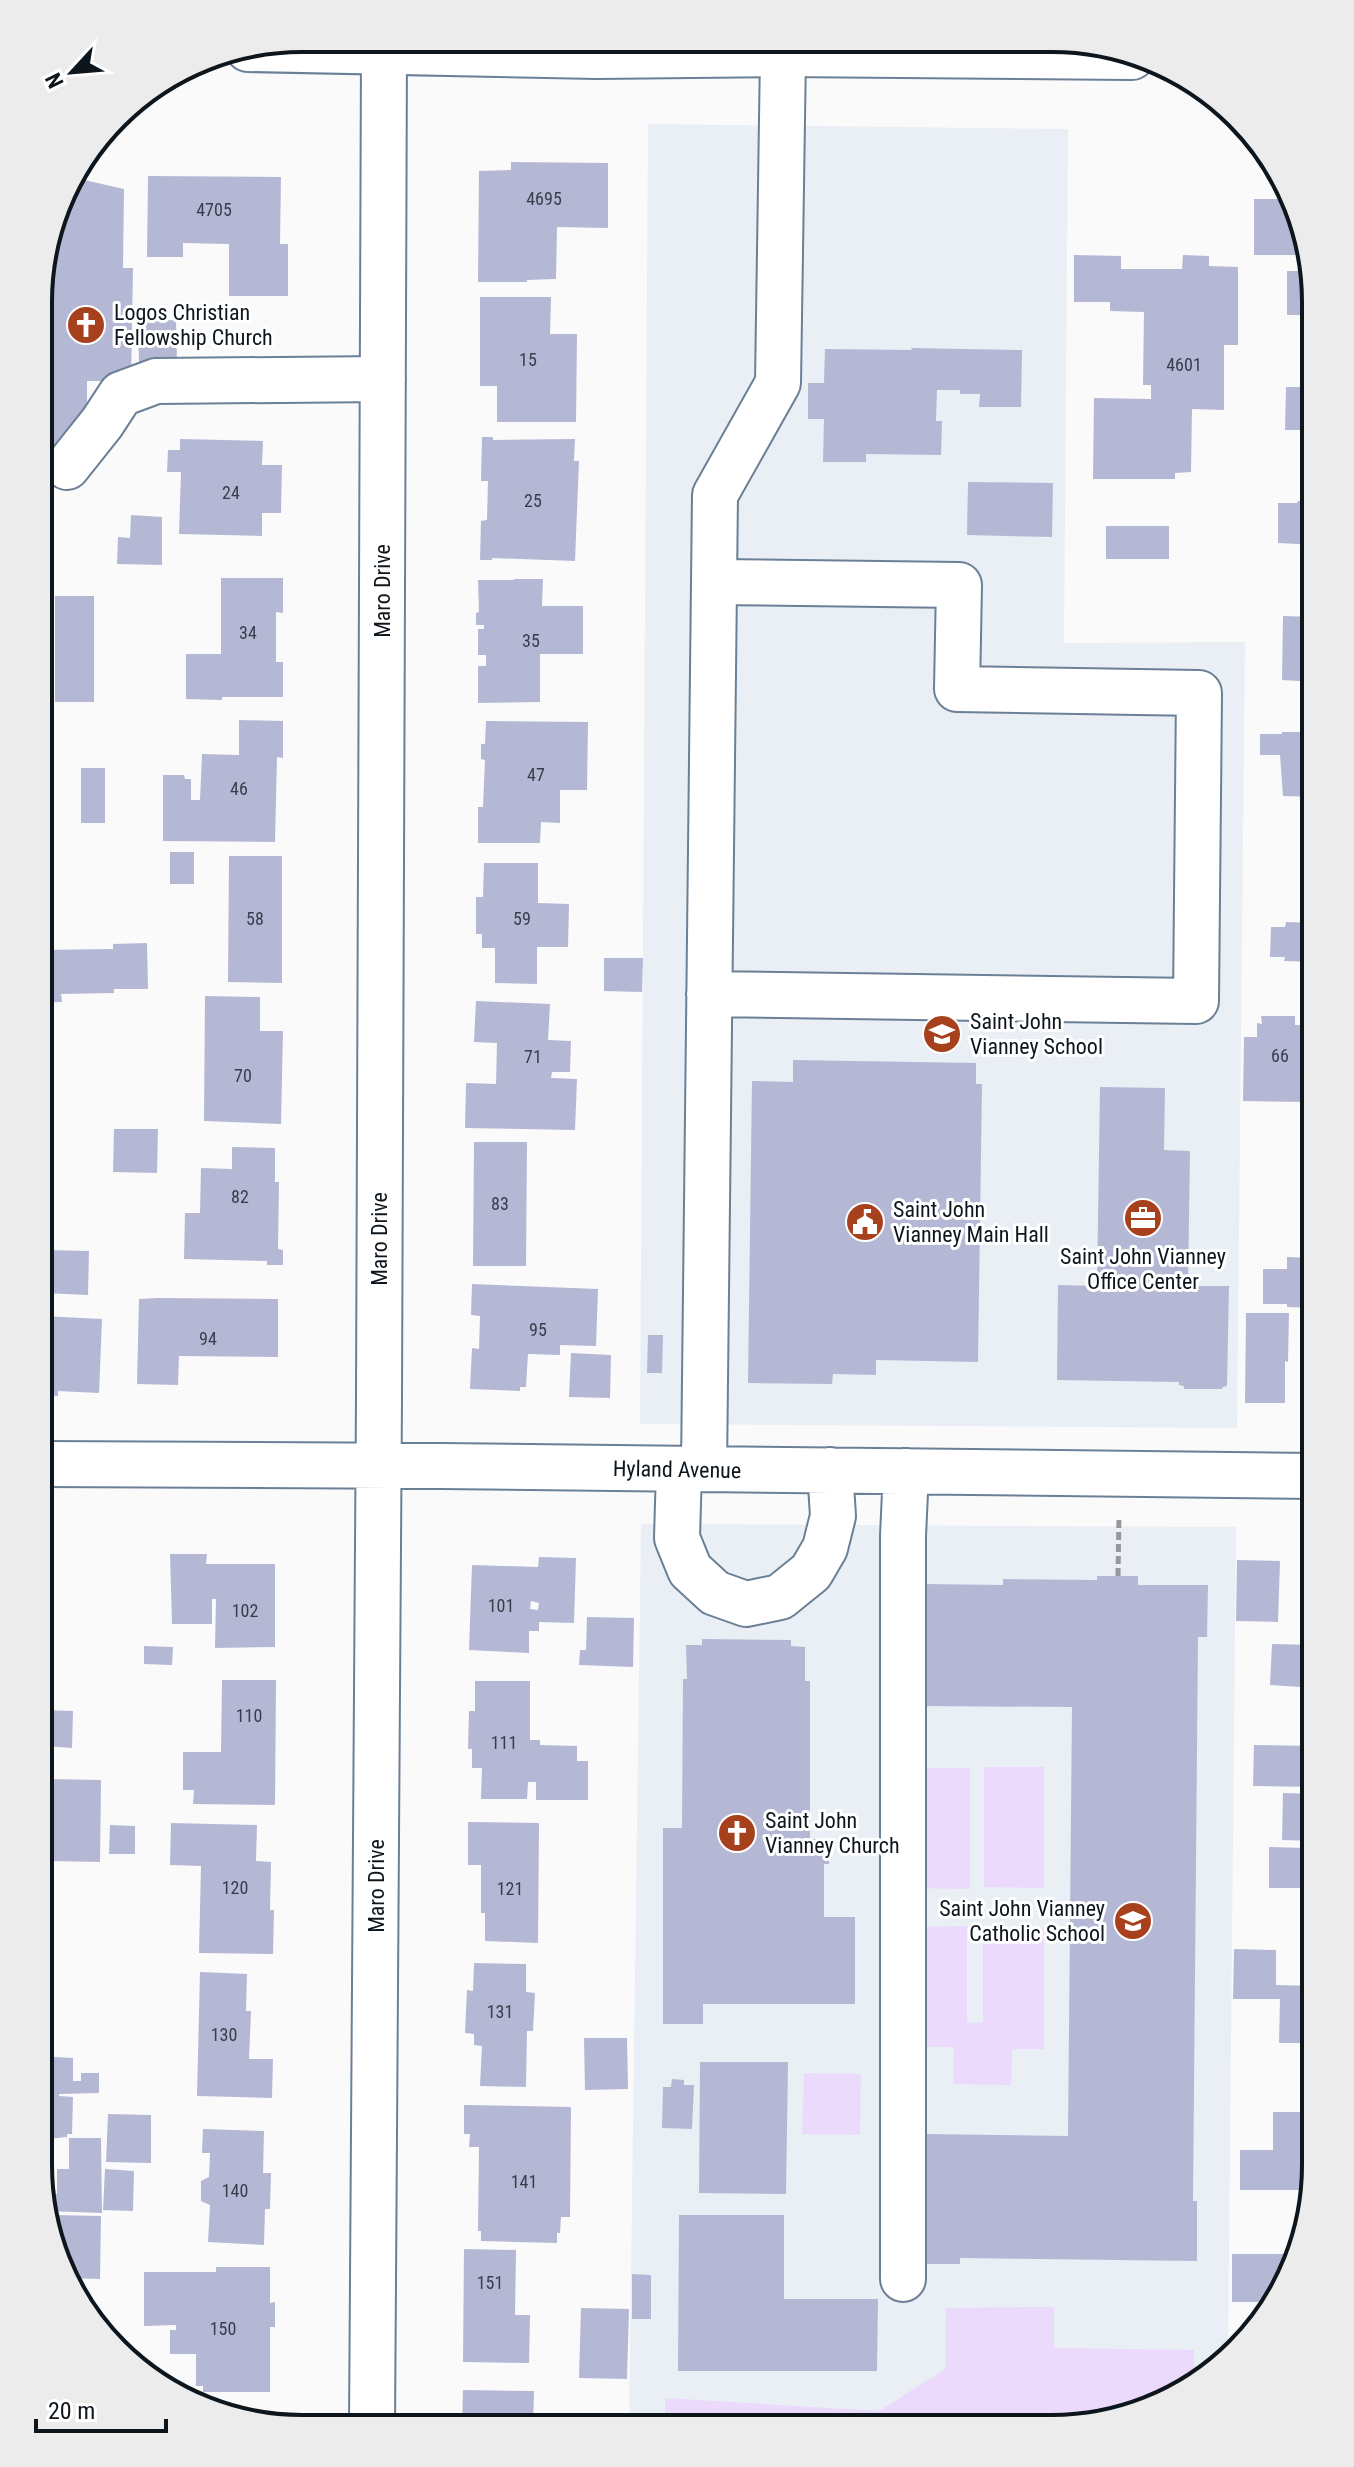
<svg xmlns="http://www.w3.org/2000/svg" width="1354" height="2467" font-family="'Roboto Condensed',sans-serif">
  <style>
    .built { fill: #e9eff5 }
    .green { fill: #ebdafb }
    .building { fill: #b4b8d5; fill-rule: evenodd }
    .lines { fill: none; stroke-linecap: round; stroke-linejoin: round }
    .minor-casing { stroke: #6b8096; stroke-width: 48 }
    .major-casing { stroke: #6b8096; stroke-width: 48 }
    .path { stroke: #95999c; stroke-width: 5; stroke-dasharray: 8 4; stroke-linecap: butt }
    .minor { stroke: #fff; stroke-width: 44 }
    .major { stroke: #fff; stroke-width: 44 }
    .labels { text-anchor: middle; stroke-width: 6; stroke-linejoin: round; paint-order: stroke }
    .number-label { font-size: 18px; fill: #373e4b }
    .poi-label { font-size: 22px; fill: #0d151d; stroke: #fff; text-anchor: start }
    .street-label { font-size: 22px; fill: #0d151d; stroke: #fff }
    .rim { fill: none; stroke: #0d151d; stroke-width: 4 }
  </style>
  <rect width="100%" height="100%" fill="#fafafa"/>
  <!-- built -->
  <path class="built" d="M648,124L1068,129L1064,643L1245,642L1237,1428L640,1424Z
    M641,1524L1236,1527L1228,2357L1199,2384L1137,2415L1052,2429L629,2428Z"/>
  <!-- green -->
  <path class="green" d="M984,1767H1044V1888L984,1887Z
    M909,1768H970V1889L909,1888Z
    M967,1926V2023L983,2022V1928H1044V2049H1012L1011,2085L953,2084L954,2047H906V1927Z
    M804,2073L861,2074L860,2135L802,2134Z
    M1054,2307V2348L1194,2350L1193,2387L1137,2415L1052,2429L665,2428V2398L879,2411L945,2369L946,2308Z"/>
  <!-- building -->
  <path class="building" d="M511,162L608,163V228L557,227L556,279L527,280V282H478L479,171L511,170Z
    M148,176L281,177L280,244H288V296H229V244L183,243V257H147Z
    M71,177L124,189L123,268H133L131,381H87V418L58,448L40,447V268L65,185Z
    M1254,199H1290L1299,213V255H1254Z
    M1074,255L1121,256V269H1182L1183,255L1209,256V266L1238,267V345H1224V410L1192,409L1191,472L1175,473V479H1093L1094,398L1151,399V385H1143L1144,312L1110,311V302H1074Z
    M1287,271H1311L1316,315H1287Z
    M480,297H551L550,334H577L576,422H497V386H480Z
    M176,320L177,362H139L138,321Z
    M911,348L1022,350L1021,407H979L980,394H960V390H937L936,421H942L941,455L866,454V462H823L824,419H808V383H824L825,349L912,350Z
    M1286,387H1316V430H1285Z
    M482,437H493V440L575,439L574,461H579L575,561L492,558V560H480L481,521L487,520L488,481H481Z
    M180,439L263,441L262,465H282L281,513H262V536L179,534L181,472H167L168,450H180Z
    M968,482L1053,483L1052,537L967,535Z
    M1298,501L1316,502V545L1278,543V503H1297Z
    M131,515L162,517V565L117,564L118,537L130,538Z
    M1106,526H1169V559H1106Z
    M221,578H283V613L276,612V662H283V697H222V700L186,699V654H221Z
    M514,579H543L542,606H583V654H540V702L478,703V666H486V655H478V629H484V625H476V613L479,612L478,580H514Z
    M55,596H94V702H55Z
    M1283,616L1316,617V682L1282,680Z
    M239,720L283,721V758L277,757L275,842L163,841V775H184L185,779H191V800H200L202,754L239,755Z
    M486,721L588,722L587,790H560V823L541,822L540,843H478V807H483L485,760L481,759V744H485Z
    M1282,732H1316V797L1283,796L1280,755H1260V734H1282Z
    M81,768H105V823H81Z
    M170,852H194V884H170Z
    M229,856H282V983L228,982Z
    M484,863H538V903L569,904L568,947H537V984L495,983V948H482V934H476V897H483Z
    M1286,922L1316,923V962L1284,961L1285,957H1270L1271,927H1285Z
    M147,943L148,989H114V993L61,994L62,1002L39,1003V950L113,949V944Z
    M604,958H643L642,992L604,991Z
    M1312,972H1316V1012H1312Z
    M205,996L260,997V1031H283L281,1124L204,1121Z
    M476,1001L550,1004L548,1040L571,1041L570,1072H552L551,1078L577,1079L575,1130L465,1128L466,1083L496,1084L497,1043L474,1042Z
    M1261,1016H1295V1025H1316V1076H1298L1303,1077V1102L1243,1101L1244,1037H1257V1023L1262,1024Z
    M793,1060L976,1063V1084H982L978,1362L876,1360V1375L833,1374L832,1384L748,1383L752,1081L793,1082Z
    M1100,1087L1165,1088L1164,1150L1190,1151L1188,1286H1229L1227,1386L1223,1387L1222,1389H1184V1386L1179,1385V1382L1057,1380L1058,1285L1097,1286Z
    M1307,1123H1316V1185H1307Z
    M114,1129H158L157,1173L113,1172Z
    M474,1142H527L526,1266H473Z
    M232,1147L275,1148V1182H279L278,1249L283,1250V1265H267V1261L184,1259L185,1213H200L201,1168L232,1169Z
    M45,1250L89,1251L88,1295L43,1293Z
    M1287,1257L1316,1258V1308L1287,1307V1304H1263V1269H1287Z
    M472,1284L598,1289L596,1346L560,1345V1355L528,1354L526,1387H520V1391L470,1389L472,1348L479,1349L480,1316L471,1315Z
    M158,1298L278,1299V1357L179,1356L178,1385L137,1384L139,1299Z
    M1246,1313H1289L1288,1362L1285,1361V1403H1245Z
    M42,1316L102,1319L99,1393L58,1391V1396L42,1395Z
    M648,1335H663L662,1373H647Z
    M571,1353L611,1355L610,1398L569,1397Z
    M39,1541H48L47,1597L39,1596Z
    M170,1554H207L206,1564H275V1647L215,1648L216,1599H212V1624H172Z
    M539,1557L576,1558L574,1623L539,1622V1631H529V1653L469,1650L472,1565L538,1567ZM531,1601L539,1603L538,1610L530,1609Z
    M1237,1560L1280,1561L1278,1622L1236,1621Z
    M1097,1576H1138V1585H1208L1207,1637H1198L1193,2201H1197V2261L960,2258V2264H921L925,2134L1068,2136L1072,1707L924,1706L925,1584L1003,1585V1579L1097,1580Z
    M587,1617L634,1618L633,1667L579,1665L580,1650H586Z
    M702,1639L791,1640V1646L805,1647V1681H810V1839H829V1864H824V1917H855V2004H703V2024H663V1828H682L683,1679H687L686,1645H702Z
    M1272,1644L1316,1645V1688L1270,1685Z
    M144,1646L173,1647L172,1665L144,1664Z
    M222,1680H276L275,1805L193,1804L194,1790H183V1752H221Z
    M475,1681H530V1740H540V1745L577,1746V1761H588V1800H536V1782H528L527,1799H481L482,1768H472V1749H468L469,1711H475Z
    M39,1710L73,1711L72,1748L45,1746L44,1752H38Z
    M1254,1745L1314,1746V1787L1253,1786Z
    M49,1779L101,1780L100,1862L49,1861Z
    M1283,1793L1316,1794V1841L1282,1840Z
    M468,1822L539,1823L538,1943L485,1941V1913H481V1865H468Z
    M171,1823L257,1825L256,1861L271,1862L270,1910H274L273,1954L199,1953L201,1866L170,1865Z
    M110,1825L135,1826V1854H109Z
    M1269,1847L1307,1848L1306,1888H1269Z
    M38,1939H45L44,1981H38Z
    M1234,1949L1276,1950V1985L1315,1986V2043H1279L1280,1999H1233Z
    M474,1963L526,1964V1992L535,1993L533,2031H527L526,2087L480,2086L482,2046L474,2045V2034L465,2033L467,1990L473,1991Z
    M200,1972L247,1974L246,2011H251L249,2059H273L272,2098L197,2096Z
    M584,2038H627L628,2089L585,2090Z
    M38,2056L73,2058V2081H81V2073H99V2093L59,2094V2096L73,2097L72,2134H67V2137L38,2140Z
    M700,2062H788L786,2194L699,2193Z
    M672,2079L684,2080V2085H694L692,2129L662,2128L663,2087H671Z
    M464,2105L571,2107L570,2217H561L560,2233H557V2243L481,2241V2231H478L479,2147H469L470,2134H464Z
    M1273,2112H1314L1315,2150H1309V2190H1240V2150H1273Z
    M108,2114L151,2115V2163L106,2162Z
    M203,2129L264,2131L263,2173H271L270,2209H265L264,2245L208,2242L210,2205L201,2201V2181L209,2177L210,2153H202Z
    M69,2138H101L102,2213L46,2211L43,2194H57V2169H69Z
    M105,2169L134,2171L133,2211L103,2210Z
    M52,2215L101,2216L100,2279L66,2278L52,2250Z
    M679,2215H784V2299H878L877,2371H678Z
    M464,2249L516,2250L515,2315H530L529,2363L463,2362Z
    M1232,2254H1294V2269L1275,2302H1232Z
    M216,2267H270V2303L275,2302V2327H270V2392H203V2386H196V2354H170V2330H176V2325L144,2326V2272H216Z
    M632,2274L651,2275V2319H632Z
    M581,2308L629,2309L627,2379L579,2378Z
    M463,2390L534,2391L533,2427L462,2426Z"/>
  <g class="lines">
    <!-- minor casing -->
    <g class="minor-casing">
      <path id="minor" d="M67,467L102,423L121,394L156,381L383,379
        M709,994L1196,1001L1199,693L957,689L959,585L714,582
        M39,1464L441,1466L1316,1476
        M679,1469L677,1538L690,1570L715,1593L746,1604L780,1597L811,1572L825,1548L833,1516L830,1470
        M704,1469L715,495L778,383L783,54
        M903,2279V1536L906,1471
        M372,2427L379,1398L384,50"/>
    </g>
    <!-- major casing -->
    <g class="major-casing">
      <path id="major" d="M248,49L597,56L783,54L1132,57"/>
    </g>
    <!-- path -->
    <path class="path" d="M1118,1576L1119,1516"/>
    <!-- minor -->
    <use href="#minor" class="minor"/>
    <!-- major -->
    <use href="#major" class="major"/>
  </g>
  <!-- icons -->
  <defs>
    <g id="church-disc" transform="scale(2)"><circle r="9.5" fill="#a7401c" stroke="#fff"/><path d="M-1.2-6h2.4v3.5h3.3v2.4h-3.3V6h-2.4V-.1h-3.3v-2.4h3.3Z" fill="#fff"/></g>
    <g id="school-disc" transform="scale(2)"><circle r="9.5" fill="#a7401c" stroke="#fff"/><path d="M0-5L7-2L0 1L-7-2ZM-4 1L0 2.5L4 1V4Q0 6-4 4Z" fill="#fff"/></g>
    <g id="office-disc" transform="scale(2)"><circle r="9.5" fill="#a7401c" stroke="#fff"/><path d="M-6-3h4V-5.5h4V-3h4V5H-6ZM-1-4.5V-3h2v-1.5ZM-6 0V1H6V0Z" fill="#fff"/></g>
    <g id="civic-disc" transform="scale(2)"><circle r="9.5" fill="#a7401c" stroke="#fff"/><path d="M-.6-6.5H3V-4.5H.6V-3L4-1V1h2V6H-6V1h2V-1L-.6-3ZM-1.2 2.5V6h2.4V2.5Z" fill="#fff"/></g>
  </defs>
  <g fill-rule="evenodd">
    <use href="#church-disc" x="86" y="325"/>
    <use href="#school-disc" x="942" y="1034"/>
    <use href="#office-disc" x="1143" y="1218"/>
    <use href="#civic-disc" x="865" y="1222"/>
    <use href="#church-disc" x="737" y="1833"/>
    <use href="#school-disc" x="1133" y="1921"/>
  </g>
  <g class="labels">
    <!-- number labels -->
    <g class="number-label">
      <text x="544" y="205">4695</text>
      <text x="214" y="216">4705</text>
      <text x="528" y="366">15</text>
      <text x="1184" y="371">4601</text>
      <text x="231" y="499">24</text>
      <text x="533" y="507">25</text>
      <text x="248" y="639">34</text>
      <text x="531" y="647">35</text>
      <text x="536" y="781">47</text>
      <text x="239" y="795">46</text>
      <text x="255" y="925">58</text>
      <text x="522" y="925">59</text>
      <text x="1280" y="1062">66</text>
      <text x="533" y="1063">71</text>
      <text x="243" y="1082">70</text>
      <text x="240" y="1203">82</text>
      <text x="500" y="1210">83</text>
      <text x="538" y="1336">95</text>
      <text x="208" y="1345">94</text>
      <text x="501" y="1612">101</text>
      <text x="245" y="1617">102</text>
      <text x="249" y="1722">110</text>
      <text x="504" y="1749">111</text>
      <text x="235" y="1894">120</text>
      <text x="510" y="1895">121</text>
      <text x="500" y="2018">131</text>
      <text x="224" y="2041">130</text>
      <text x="524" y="2188">141</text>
      <text x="235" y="2197">140</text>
      <text x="490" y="2289">151</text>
      <text x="223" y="2335">150</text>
    </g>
    <!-- poi labels -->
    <g class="poi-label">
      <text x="114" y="320">Logos Christian<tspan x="114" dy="25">Fellowship Church</tspan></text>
      <text x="970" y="1029">Saint John<tspan x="970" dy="25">Vianney School</tspan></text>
      <text x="893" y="1217">Saint John<tspan x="893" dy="25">Vianney Main Hall</tspan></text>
      <text x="1143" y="1264" text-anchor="middle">Saint John Vianney<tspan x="1143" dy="25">Office Center</tspan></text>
      <text x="765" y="1828">Saint John<tspan x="765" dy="25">Vianney Church</tspan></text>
      <text x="1105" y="1916" text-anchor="end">Saint John Vianney<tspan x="1105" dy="25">Catholic School</tspan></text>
    </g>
    <!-- street labels -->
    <g class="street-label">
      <text transform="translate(382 591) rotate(-90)" y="8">Maro Drive</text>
      <text transform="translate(379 1239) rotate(-90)" y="8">Maro Drive</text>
      <text transform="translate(677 1469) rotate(1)" y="8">Hyland Avenue</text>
      <text transform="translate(376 1886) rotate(-90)" y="8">Maro Drive</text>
    </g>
  </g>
  <!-- crop -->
  <path d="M0 0H1354V2467H0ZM302 52H1052A250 250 0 0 1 1302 302V2165A250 250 0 0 1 1052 2415H302A250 250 0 0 1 52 2165V302A250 250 0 0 1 302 52Z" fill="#ececed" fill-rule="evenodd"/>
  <path class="rim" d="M302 52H1052A250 250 0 0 1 1302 302V2165A250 250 0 0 1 1052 2415H302A250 250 0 0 1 52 2165V302A250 250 0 0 1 302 52Z"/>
  <!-- north arrow -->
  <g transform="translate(72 72) rotate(244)" stroke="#ffffff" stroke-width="6" paint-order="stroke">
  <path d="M0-6L14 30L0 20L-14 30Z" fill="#0d151d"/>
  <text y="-12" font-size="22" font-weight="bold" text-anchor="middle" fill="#0d151d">N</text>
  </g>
  <!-- scale -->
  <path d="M36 2419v12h130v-12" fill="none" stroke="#0d151d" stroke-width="4"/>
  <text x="48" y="2419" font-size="24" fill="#0d151d" stroke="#ffffff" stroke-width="6" paint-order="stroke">20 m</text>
</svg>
